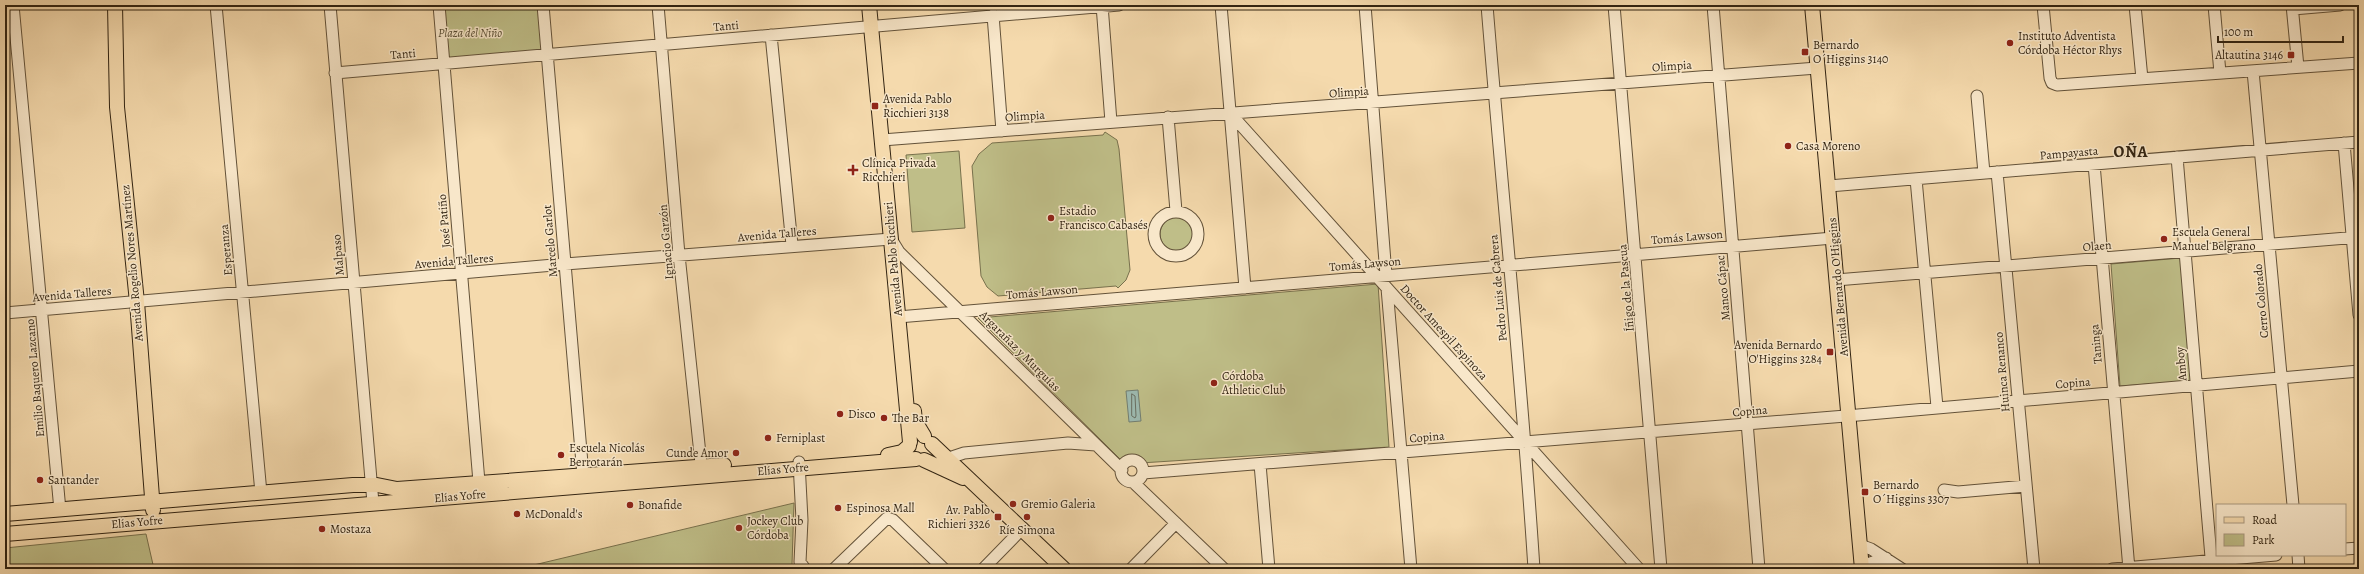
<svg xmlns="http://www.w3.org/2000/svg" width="2364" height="574" font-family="Alegreya,serif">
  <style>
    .green { fill: #bfbe88; stroke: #78714d }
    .water { fill: #9dbab0; stroke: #727e71 }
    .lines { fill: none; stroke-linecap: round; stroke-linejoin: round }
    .shore { stroke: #686f61; stroke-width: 1 }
    .minor-casing { stroke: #635239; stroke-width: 13 }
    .major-casing { stroke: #322412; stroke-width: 16 }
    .minor { stroke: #f8e7ca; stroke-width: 11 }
    .major { stroke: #f5daad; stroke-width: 14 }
    .poi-dot { fill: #8f2418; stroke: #f8e7ca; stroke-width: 1.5 }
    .labels { text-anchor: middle; stroke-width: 3; stroke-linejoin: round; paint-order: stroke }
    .street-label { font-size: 12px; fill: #322412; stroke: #f8e7ca }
    .park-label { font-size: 12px; font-style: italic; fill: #554a30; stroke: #f8e7ca }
    .poi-label { font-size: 12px; fill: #322412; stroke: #f8e7ca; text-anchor: start }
    .district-label { font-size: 16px; font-weight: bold; letter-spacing: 1px; fill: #322412; stroke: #f8e7ca }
  </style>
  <rect width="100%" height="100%" fill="#f5daad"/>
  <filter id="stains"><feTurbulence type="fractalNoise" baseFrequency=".005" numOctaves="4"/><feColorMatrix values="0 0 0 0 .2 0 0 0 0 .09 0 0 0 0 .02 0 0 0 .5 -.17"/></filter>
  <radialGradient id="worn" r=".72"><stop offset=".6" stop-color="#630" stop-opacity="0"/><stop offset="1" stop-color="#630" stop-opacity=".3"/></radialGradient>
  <!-- green -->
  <path class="green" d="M439,5H543L547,54L444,63Z
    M1105,132L1117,140L1119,149L1130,270L1126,280L1118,288L1116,286L998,296L987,287L981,276L972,166L979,154L992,143L1103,135Z
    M959,151L965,228L912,232L906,155Z
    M1160 234a17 17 0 1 1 34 0a17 17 0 1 1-34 0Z
    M2181,258L2191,381L2120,386L2111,264Z
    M1378,284L1389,447L1125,464L978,318Z
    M794,503L792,564L796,569H517Z
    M146,534L154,569H5V548Z"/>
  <!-- water -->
  <path class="water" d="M1138,390L1141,421L1129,422L1126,391Z"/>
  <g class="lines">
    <!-- shore -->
    <path class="shore" d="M1132,394L1135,396L1136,416L1135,418L1132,416Z"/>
    <!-- minor casing -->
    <g class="minor-casing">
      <path id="minor" d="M13,5L60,510
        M216,5L261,493
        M330,5L373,503
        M439,5L479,482
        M543,5L583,475
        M658,5L679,255L702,473
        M1102,5L1111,122
        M1221,5L1245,288
        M1365,5L1386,275
        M1487,5C1502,193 1522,381 1534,569
        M1614,5L1661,569
        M1713,5L1759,569
        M2043,5L2050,78L2052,83L2057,85L2359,63
        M2135,5L2142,79
        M2214,5L2220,73
        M2292,5L2298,67
        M2293,9L2340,5
        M993,15L1002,131
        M771,35L792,245
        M2253,71L2293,505
        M335,73L1119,5
        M1977,96L1984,173
        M1230,113L1639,569
        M1168,117L1176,211
        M882,140L1817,68
        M2344,143L2359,315
        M2177,157L2212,569
        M2094,164L2129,569
        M1997,172L2034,569
        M1916,179L1937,407
        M1829,186L2359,142
        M1154 234a22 22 0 1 1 44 0a22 22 0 1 1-44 0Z
        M1836,280L2359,237
        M1387,288L1411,569
        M5,313L565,264L891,239L899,252L1122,470
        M898,317L1833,238
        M949,458L964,453L1068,443L1096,445
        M1121 471a11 11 0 1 1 22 0a11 11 0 1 1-22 0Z
        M799,462L802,520L800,562L805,569
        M1260,464L1269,569
        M1143,473L1858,415L2359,371
        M1133,482L1224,569
        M1944,490L1958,492L2026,486
        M1860,545L1871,549L1902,569
        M2345,549L2359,548
        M2298,555L2299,569
        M834,569L887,518L893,520L944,569
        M983,569L1022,529
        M1131,569L1176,523
        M1864,569L1870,563L1886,558
        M2112,569L2276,555"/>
    </g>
    <!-- major casing -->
    <g class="major-casing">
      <path id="major" d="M115,5L117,107L137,302L153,510
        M869,5L910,442
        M1812,5L1862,569
        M914,411L915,421L924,436
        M932,444L1064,569
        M888,455L902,452L909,446
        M924,460L963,478
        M5,514L353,485H377L397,489L724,465
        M5,534L916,459"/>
    </g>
    <!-- minor -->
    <use href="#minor" class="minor"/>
    <!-- major -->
    <use href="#major" class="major"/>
  </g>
  <!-- markers -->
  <g class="poi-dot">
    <circle cx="2010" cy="43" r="4"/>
    <rect x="1801" y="48" width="8" height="8" rx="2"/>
    <rect x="2287" y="51" width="8" height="8" rx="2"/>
    <rect x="871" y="102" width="8" height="8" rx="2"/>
    <circle cx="1788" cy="146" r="4"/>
    <path d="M851 164h4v4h4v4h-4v4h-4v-4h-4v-4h4z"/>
    <circle cx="1051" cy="218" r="4"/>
    <circle cx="2164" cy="239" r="4"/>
    <rect x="1826" y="348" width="8" height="8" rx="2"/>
    <circle cx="1214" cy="383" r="4"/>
    <circle cx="840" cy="414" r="4"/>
    <circle cx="884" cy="418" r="4"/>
    <circle cx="768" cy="438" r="4"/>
    <circle cx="736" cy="453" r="4"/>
    <circle cx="561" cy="455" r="4"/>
    <circle cx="40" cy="480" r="4"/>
    <rect x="1861" y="488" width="8" height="8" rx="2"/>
    <circle cx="1013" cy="504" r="4"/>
    <circle cx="630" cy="505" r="4"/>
    <circle cx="838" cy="508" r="4"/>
    <circle cx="517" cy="514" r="4"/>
    <rect x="994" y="513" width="8" height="8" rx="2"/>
    <circle cx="1027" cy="517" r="4"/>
    <circle cx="739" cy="528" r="4"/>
    <circle cx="322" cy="529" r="4"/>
  </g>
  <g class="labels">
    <!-- street labels -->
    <g class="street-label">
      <text transform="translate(726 26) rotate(-5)" y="4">Tanti</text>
      <text transform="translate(403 54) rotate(-5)" y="4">Tanti</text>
      <text transform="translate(1672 66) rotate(-4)" y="4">Olimpia</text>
      <text transform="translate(1349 92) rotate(-4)" y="4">Olimpia</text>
      <text transform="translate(1025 116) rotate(-4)" y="4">Olimpia</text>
      <text transform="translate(2069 153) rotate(-5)" y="4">Pampayasta</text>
      <text transform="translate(444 221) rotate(-95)" y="4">José Patiño</text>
      <text transform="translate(777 234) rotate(-5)" y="4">Avenida Talleres</text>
      <text transform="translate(1687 237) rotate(-5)" y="4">Tomás Lawson</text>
      <text transform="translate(550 241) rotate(-95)" y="4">Marcelo Garlot</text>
      <text transform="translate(666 242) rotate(-95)" y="4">Ignacio Garzón</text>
      <text transform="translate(2097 246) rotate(-5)" y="4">Olaen</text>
      <text transform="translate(226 250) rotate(-95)" y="4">Esperanza</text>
      <text transform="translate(338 255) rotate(-95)" y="4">Malpaso</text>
      <text transform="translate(893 259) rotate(-95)" y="4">Avenida Pablo Ricchieri</text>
      <text transform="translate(454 261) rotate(-5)" y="4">Avenida Talleres</text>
      <text transform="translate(132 263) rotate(-95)" y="4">Avenida Rogelio Nores Martínez</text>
      <text transform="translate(1365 264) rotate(-5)" y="4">Tomás Lawson</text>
      <text transform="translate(1838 287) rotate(-95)" y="4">Avenida Bernardo O'Higgins</text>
      <text transform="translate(1498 288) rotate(-95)" y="4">Pedro Luis de Cabrera</text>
      <text transform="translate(1626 288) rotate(-95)" y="4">Íñigo de la Pascua</text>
      <text transform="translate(1723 288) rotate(-95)" y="4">Manco Cápac</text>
      <text transform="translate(1042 292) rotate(-5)" y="4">Tomás Lawson</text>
      <text transform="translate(72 294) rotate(-5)" y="4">Avenida Talleres</text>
      <text transform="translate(2261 301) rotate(-95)" y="4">Cerro Colorado</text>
      <text transform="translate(1444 332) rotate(48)" y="4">Doctor Amespil Espinoza</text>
      <text transform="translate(2096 344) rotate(-95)" y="4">Taninga</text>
      <text transform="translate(1020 351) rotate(45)" y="4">Argarañaz y Murguías</text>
      <text transform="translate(2181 364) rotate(-95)" y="4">Amboy</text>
      <text transform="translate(2002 372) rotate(-95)" y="4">Huinca Renanco</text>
      <text transform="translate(35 378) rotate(-95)" y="4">Emilio Baquero Lazcano</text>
      <text transform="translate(2073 383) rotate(-5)" y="4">Copina</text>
      <text transform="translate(1750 411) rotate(-5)" y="4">Copina</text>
      <text transform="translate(1427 437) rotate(-5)" y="4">Copina</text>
      <text transform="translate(783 469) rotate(-5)" y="4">Elías Yofre</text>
      <text transform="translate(460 496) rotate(-5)" y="4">Elías Yofre</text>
      <text transform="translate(137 522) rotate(-5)" y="4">Elías Yofre</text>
    </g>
    <!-- park labels -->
    <g class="park-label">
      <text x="470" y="37">Plaza del Niño</text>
    </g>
    <!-- poi labels -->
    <g class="poi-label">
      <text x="2018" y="40">Instituto Adventista<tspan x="2018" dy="14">Córdoba Héctor Rhys</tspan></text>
      <text x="1813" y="49">Bernardo<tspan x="1813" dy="14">O´Higgins 3140</tspan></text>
      <text x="2283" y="59" text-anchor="end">Altautina 3146</text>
      <text x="883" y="103">Avenida Pablo<tspan x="883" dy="14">Ricchieri 3138</tspan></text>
      <text x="1796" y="150">Casa Moreno</text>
      <text x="862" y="167">Clínica Privada<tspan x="862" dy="14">Ricchieri</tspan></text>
      <text x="1059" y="215">Estadio<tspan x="1059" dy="14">Francisco Cabasés</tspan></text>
      <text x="2172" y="236">Escuela General<tspan x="2172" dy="14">Manuel Belgrano</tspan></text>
      <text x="1822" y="349" text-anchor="end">Avenida Bernardo<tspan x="1822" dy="14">O'Higgins 3284</tspan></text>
      <text x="1222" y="380">Córdoba<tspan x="1222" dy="14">Athletic Club</tspan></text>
      <text x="848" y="418">Disco</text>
      <text x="892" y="422">The Bar</text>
      <text x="776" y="442">Ferniplast</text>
      <text x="569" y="452">Escuela Nicolás<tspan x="569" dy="14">Berrotarán</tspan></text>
      <text x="728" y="457" text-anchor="end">Cunde Amor</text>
      <text x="48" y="484">Santander</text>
      <text x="1873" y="489">Bernardo<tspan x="1873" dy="14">O´Higgins 3307</tspan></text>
      <text x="1021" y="508">Gremio Galeria</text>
      <text x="638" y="509">Bonafide</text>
      <text x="846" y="512">Espinosa Mall</text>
      <text x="990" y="514" text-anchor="end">Av. Pablo<tspan x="990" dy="14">Richieri 3326</tspan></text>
      <text x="525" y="518">McDonald's</text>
      <text x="747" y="525">Jockey Club<tspan x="747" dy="14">Córdoba</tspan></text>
      <text x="330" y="533">Mostaza</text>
      <text x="1027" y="534" text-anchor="middle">Ríe Simona</text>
    </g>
    <!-- district labels -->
    <g class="district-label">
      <text x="2131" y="157">OÑA</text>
    </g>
  </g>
  <!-- margin -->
  <rect width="2364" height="574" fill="none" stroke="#f5daad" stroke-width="20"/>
  <rect x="6" y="6" width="2352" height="562" fill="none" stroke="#322412" stroke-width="2"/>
  <rect x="10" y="10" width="2344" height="554" fill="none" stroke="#322412"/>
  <!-- legend -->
  <rect x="2216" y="504" width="130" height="52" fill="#f8e7ca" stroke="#a99980"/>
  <rect x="2224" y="517" width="20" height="6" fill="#f5daad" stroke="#a99980"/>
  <text x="2252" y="524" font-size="12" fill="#322412">Road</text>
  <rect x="2224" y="534" width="20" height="12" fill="#bfbe88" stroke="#a99980"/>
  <text x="2252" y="544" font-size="12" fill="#322412">Park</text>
  <!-- scale -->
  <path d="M2218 36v6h125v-6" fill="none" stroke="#322412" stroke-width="2"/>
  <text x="2224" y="36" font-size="12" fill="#322412" stroke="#f8e7ca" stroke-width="3" paint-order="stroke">100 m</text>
  <rect width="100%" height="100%" filter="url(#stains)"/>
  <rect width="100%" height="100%" fill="url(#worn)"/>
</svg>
